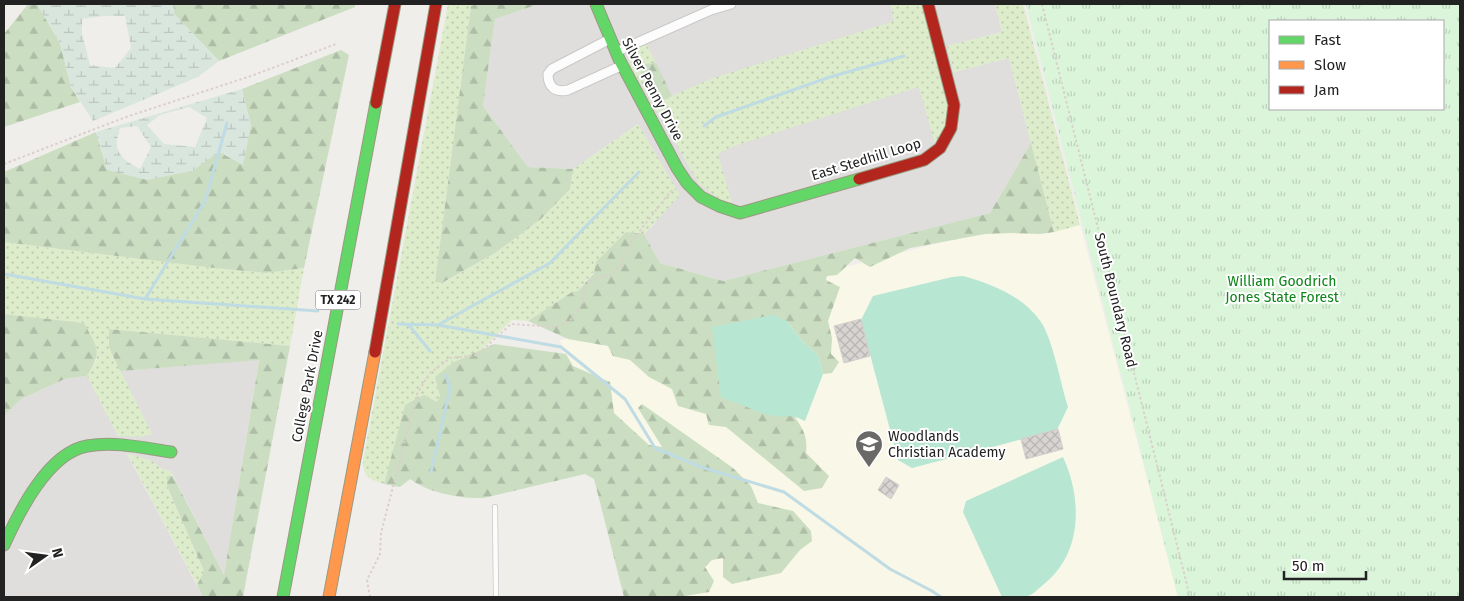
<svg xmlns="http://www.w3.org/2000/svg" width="1464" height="601" font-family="'Fira Sans',sans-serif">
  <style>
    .residential { fill: #dfdedc }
    .education { fill: #f8f7e8 }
    .grass { fill: url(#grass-dots) }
    .forest { fill: url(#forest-firs) }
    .wetland { fill: url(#wetland-marsh); fill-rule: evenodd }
    .park { fill: url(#park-tufts); fill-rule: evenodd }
    .pitch { fill: #b7e6d2 }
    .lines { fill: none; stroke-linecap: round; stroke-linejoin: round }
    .stream { stroke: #bfdbe3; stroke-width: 3 }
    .building { fill: url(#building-cross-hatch); stroke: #d3d0cc }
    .lane-casing { stroke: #c9c8c7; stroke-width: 6 }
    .street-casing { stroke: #c9c8c7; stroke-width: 11 }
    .fast-casing { stroke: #999a82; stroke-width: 13 }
    .slow-casing { stroke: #999a82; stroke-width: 13 }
    .jam-casing { stroke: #999a82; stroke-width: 13 }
    .path { stroke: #dccecd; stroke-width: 2; stroke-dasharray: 2.5 2.5; stroke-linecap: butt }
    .lane { stroke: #fdfcfc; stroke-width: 4.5 }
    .street { stroke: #fdfcfc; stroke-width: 9 }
    .fast { stroke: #63d668; stroke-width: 11 }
    .slow { stroke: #ff974d; stroke-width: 11 }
    .jam { stroke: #b3261e; stroke-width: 11 }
    .labels { text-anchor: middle; stroke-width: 4; stroke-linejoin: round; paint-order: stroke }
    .shield { fill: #fff; stroke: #646464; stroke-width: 1 }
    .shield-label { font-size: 12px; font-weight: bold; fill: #222 }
    .street-label { font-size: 14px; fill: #222; stroke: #fff }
    .park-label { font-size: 14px; fill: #0c8416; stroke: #fff }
    .poi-label { font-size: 14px; fill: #222; stroke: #fff; text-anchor: start }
  </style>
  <defs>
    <pattern id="grass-dots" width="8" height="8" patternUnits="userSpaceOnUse" patternTransform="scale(1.25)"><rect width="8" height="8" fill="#ddeccb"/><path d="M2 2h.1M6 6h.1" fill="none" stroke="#bdcaae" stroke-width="1.8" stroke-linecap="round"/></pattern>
    <pattern id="forest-firs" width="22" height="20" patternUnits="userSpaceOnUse" patternTransform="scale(1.25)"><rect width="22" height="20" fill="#cbdec1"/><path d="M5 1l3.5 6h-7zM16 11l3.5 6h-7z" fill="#aebea6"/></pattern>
    <pattern id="wetland-marsh" width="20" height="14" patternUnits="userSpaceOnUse" patternTransform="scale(1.25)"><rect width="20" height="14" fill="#d9e6de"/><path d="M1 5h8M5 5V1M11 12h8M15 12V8" fill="none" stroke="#bac5be"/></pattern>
    <pattern id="park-tufts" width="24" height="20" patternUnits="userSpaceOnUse" patternTransform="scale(1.25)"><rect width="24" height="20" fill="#daf5da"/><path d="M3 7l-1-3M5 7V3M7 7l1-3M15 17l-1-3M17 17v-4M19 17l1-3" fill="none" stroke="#bbd2bb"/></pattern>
    <pattern id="building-cross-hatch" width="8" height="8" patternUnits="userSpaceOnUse" patternTransform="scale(1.25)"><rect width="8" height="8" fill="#d7d4d2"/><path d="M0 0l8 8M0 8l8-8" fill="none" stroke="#b8b6b4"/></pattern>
  </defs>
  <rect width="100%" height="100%" fill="#f0eeeb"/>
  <!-- residential -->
  <path class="residential" d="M539,4H995L1002,32L947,46L954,72L1009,58L1031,143L990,213L723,281L660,263L644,234L655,223L638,124L573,169L528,167L483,106L495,19Z
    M259,359L224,575L171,471L164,470L151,461L127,454L203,597H4V416L21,399L65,379L87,376L118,436L152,434L120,371Z"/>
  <!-- education -->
  <path class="education" d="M1076,208L1178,597H629L560,340Z"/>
  <!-- grass -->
  <path class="grass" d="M448,4H478L471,6L435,282L443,283L495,253L541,219L570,189L573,169L638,124L680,195L644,234L626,232L578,291L572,292L528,321L512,320L481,350L452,363L437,403L405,405L384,484C371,480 362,477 363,461Z
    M890,4H924L949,106V119L935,144L919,87L734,146L718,154L732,203L717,198L699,184L629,63C631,52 636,48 646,44L656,63L645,64L641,74L660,101L713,78L894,21Z
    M995,4H1023L1080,225L1054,232L1009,58L954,72L947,46L1002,32Z
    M4,242L214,268L266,273L304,268L290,346L109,329V347L152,434L140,437L118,436L87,376L97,359L84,323L4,314Z
    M127,453L152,461L164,470L171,471L173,476H167V486L204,571L197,585Z"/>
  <!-- forest -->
  <path class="forest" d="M28,4H37L60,43L71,87L80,102L4,127V34Z
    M173,4H355V7L219,61L174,14Z
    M478,4H539L495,19L483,106L528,167L573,169L570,189L541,219L495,253L442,283L435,282L471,6Z
    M341,50L349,55L304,268L266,273L214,268L4,242V172L96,132L107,170L192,171L251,126L242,89Z
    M656,63L672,96L660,102L654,100L647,90L648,84L641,74L645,64Z
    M1031,143L1054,232L1040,234L1011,233L985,234L910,248L870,267L855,258L837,275L827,276L826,280L840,287L828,321L832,338L831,354L839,362L832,373L823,374L818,355L802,341L787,321L721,398L734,401L774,416L793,415C803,428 808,437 806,453L829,476L822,488L804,491L726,427L709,425L706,414L678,406L672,389L649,377L630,360L613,356L608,346L568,339L528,321L572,292L578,291L594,273L596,262L626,232L644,234L660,263L723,281L990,213Z
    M4,314L84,323C97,348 103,350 87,376L65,379L21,399L4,416Z
    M109,329L290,346L243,597H203L197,585L204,571L167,486V476H173L224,575L259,360L120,371L109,347Z
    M494,344L566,354L573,366L610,382L614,413L649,445L662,447L638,408L642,404L733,468L751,486L758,503L793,511L811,531L812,541L800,550L781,573L732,584L723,577V558L712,560L705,567L714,581L709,592L679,597H624L594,479L585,474L484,498C462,499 428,493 410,479L400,487L384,484L405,405L424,395L437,402L440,396L435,377L452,363Z"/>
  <!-- wetland -->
  <path class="wetland" d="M37,4H173L174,14L219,61L198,77L93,121L71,87L60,43ZM104,16H125L131,48L115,68L90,65L82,33V19Z
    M242,89L251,126L243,165L219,152L192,171L147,180L107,170L96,132ZM189,107L207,118L195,147L164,144L147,125L160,115ZM137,126L151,147L140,169C120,158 112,152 120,128Z"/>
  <!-- park -->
  <path class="park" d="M1026,4H1460V597H1178ZM1270,21H1443V109H1270Z"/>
  <!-- pitch -->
  <path class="pitch" d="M963,276C992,284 1023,296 1041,322C1053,340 1061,385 1068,407L1057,430L912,468L898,460L861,320L873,296L952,277Z
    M773,315L787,321L802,341L818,355L823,374L805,421C789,413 790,418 774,416C756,413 739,402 721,398L712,327Z
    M1063,457C1082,498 1083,553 1044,584C1039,588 1032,596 1025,597C1018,599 1009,597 1002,597L963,512L966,501Z"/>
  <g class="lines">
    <!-- stream -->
    <path class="stream" d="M704,126L716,117L830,77L904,56
      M4,274L145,299L318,311
      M145,299L205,201L227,123
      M398,324L438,325L550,263L639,172
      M408,324L430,351
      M438,325L561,347L625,399L655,448L701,467L784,492L890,569L932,591L941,597
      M431,472L450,389L446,375"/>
  </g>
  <!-- building -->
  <path class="building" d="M861,319L870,356L844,363L834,326Z
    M1058,429L1063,449L1026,459L1021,439Z
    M886,477L899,485L891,499L878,490Z"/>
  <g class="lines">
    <!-- lane casing -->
    <g class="lane-casing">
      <path id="lane" d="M495,507L496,597"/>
    </g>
    <!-- street casing -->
    <g class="street-casing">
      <path id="street" d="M610,39L552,69L548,74C548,87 555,93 568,90L623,65
        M616,52L711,10L731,4"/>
    </g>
    <!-- fast casing -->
    <g class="fast-casing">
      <path id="fast" d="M596,4L619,59L677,168L687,183L701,197L719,206L740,213L859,179
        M4,545C19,512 48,453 87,446C115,441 144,448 171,452
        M283,597L376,103"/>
    </g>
    <!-- slow casing -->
    <g class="slow-casing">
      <path id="slow" d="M329,597L375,352"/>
    </g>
    <!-- jam casing -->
    <g class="jam-casing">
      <path id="jam" d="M376,103L395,4
        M859,179L924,160L940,148L951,128L954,105L928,4
        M375,352L436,4"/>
    </g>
    <!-- path -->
    <path class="path" d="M1042,4L1190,597
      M4,164L126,117L251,76L336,44
      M370,597L367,580L380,554L381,533L417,394L429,374L450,358L477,355L511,324L557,327L570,321L583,302L584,289L591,281L599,277L609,276L621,265L632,241L670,192L676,189"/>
    <!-- lane -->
    <use href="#lane" class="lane"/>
    <!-- street -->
    <use href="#street" class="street"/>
    <!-- fast -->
    <use href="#fast" class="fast"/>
    <!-- slow -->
    <use href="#slow" class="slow"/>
    <!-- jam -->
    <use href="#jam" class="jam"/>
  </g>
  <!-- icons -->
  <defs>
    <g id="school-pin" transform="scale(1.4375)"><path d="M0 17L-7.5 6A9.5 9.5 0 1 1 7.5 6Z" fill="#6a6968" stroke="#fff"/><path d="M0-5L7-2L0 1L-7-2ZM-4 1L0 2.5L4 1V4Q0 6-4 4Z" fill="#fff"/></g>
  </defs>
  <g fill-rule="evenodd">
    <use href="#school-pin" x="869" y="444"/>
  </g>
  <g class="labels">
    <!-- shield labels -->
    <rect class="shield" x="315.5" y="290.5" width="45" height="19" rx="4"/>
    <g class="shield-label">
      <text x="338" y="304">TX 242</text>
    </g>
    <!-- street labels -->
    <g class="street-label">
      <text transform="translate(653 89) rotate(62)" y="5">Silver Penny Drive</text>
      <text transform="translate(866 159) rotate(-17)" y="5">East Stedhill Loop</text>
      <text transform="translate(1116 300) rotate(76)" y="5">South Boundary Road</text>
      <text transform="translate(307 386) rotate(-79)" y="5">College Park Drive</text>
    </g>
    <!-- park labels -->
    <g class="park-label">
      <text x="1282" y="286">William Goodrich<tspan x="1282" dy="16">Jones State Forest</tspan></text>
    </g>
    <!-- poi labels -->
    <g class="poi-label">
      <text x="888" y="441">Woodlands<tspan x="888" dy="16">Christian Academy</tspan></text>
    </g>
  </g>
  <!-- border -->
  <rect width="1464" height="601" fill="none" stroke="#222222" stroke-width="10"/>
  <!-- legend -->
  <rect x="1269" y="20" width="175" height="90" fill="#ffffff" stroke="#a7a7a7"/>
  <rect x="1279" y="36" width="25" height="8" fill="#63d668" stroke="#a7a7a7"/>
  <text x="1314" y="45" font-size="15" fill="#222222">Fast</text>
  <rect x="1279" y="61" width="25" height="8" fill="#ff974d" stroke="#a7a7a7"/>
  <text x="1314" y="70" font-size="15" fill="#222222">Slow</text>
  <rect x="1279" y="86" width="25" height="8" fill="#b3261e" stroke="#a7a7a7"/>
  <text x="1314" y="95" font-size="15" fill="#222222">Jam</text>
  <!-- north arrow -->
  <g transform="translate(45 556) rotate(76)" stroke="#ffffff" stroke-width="4" paint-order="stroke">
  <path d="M0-4L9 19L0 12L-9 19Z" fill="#222222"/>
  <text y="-8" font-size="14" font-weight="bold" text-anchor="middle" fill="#222222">N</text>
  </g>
  <!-- scale -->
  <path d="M1284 571v8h82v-8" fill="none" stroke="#222222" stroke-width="2.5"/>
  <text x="1292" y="571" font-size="15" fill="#222222" stroke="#ffffff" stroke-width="4" paint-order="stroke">50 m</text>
</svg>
